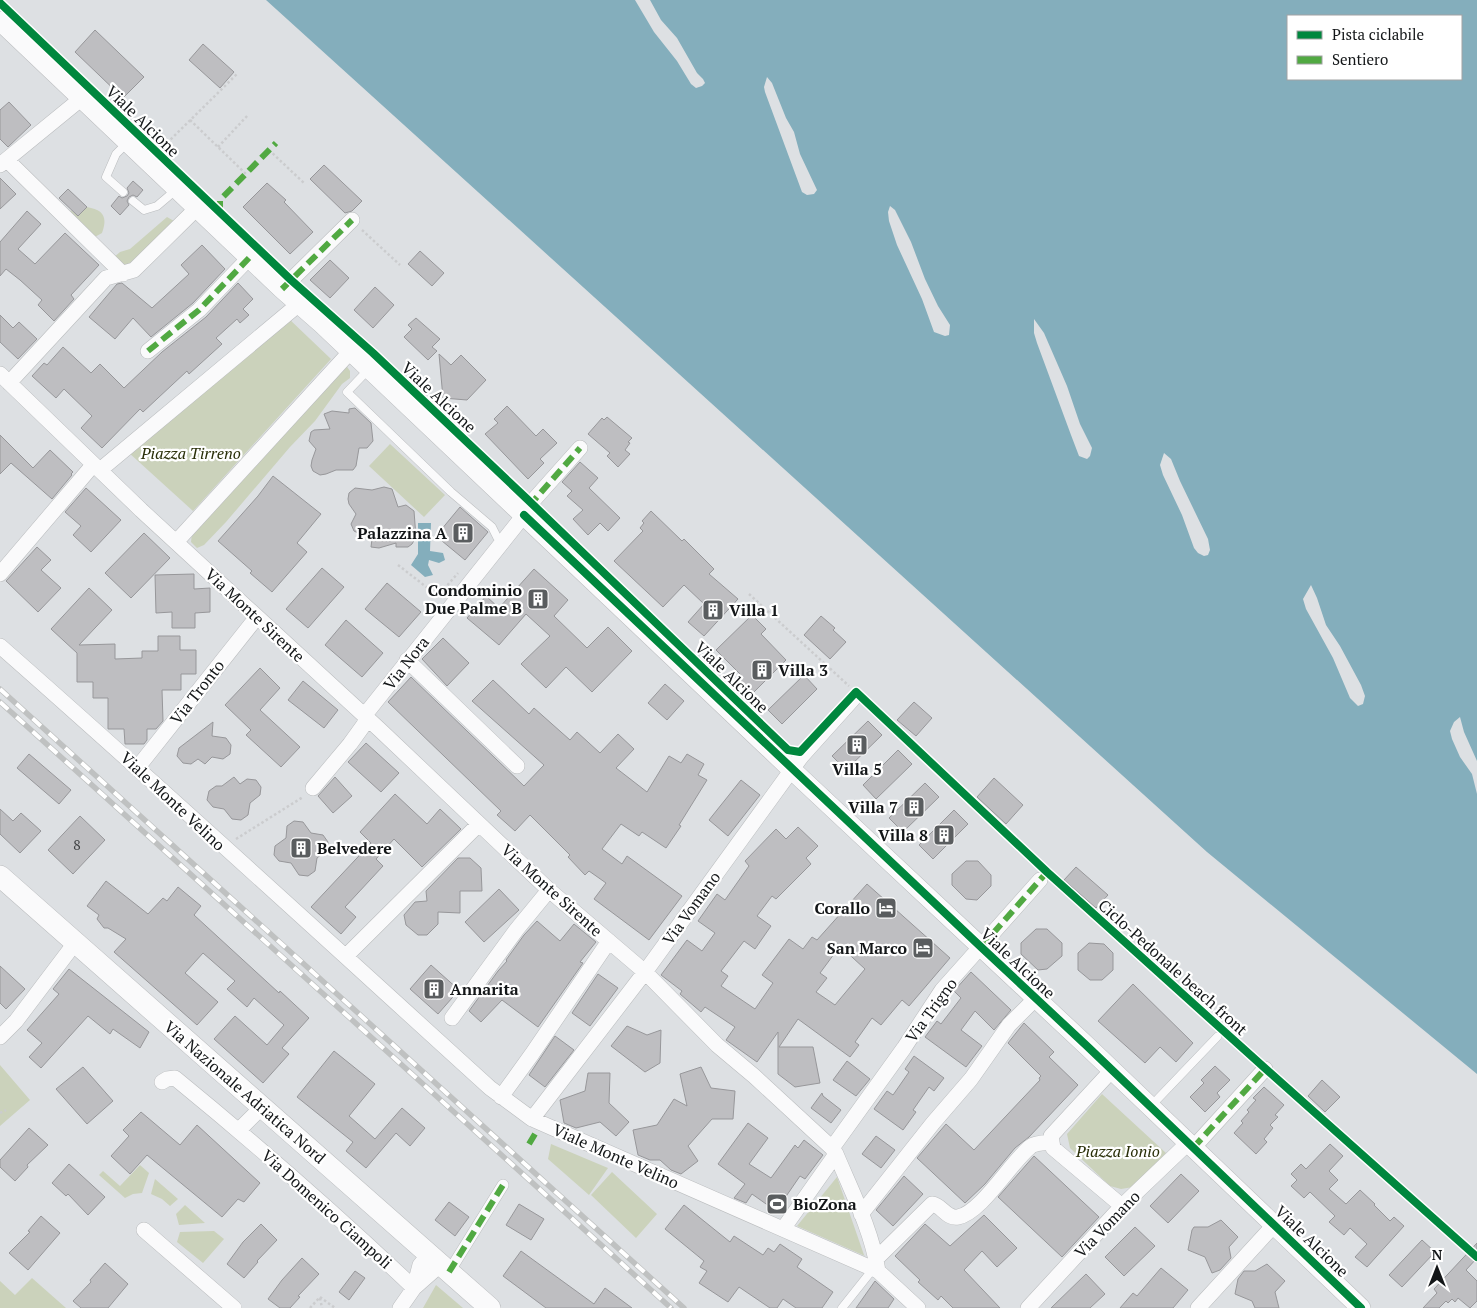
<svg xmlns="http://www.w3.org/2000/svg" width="1477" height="1308" font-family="'PT Serif',serif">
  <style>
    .green { fill: #cbd2bb }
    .water { fill: #84aebc; fill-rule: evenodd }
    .pier { fill: #dde0e3 }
    .building { fill: #bebec1; stroke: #97979a; fill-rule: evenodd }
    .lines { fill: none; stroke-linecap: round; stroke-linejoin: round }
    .service-casing { stroke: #babcbe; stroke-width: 9 }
    .pedestrian-casing { stroke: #babcbe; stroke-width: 12 }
    .minor-casing { stroke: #babcbe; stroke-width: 16 }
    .tertiary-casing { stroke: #babcbe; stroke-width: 20 }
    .secondary-casing { stroke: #babcbe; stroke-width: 22 }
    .path { stroke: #cbccce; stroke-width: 2.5; stroke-dasharray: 2.5 2.5; stroke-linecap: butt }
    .service { stroke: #fafafb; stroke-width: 8 }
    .pedestrian { stroke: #fafafb; stroke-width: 11 }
    .minor { stroke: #fafafb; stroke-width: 15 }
    .tertiary { stroke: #fafafb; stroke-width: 19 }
    .secondary { stroke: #fafafb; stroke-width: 21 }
    .rail-casing { stroke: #bfc1c1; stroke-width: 5.5 }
    .rail { stroke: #fff; stroke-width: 4; stroke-dasharray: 11; stroke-linecap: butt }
    .quiet { stroke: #51a942; stroke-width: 6; stroke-dasharray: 12 6; stroke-linecap: butt }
    .cycleway-casing { stroke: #fff; stroke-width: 11 }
    .cycleway { stroke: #00873e; stroke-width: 8 }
    .labels { text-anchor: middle; stroke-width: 4.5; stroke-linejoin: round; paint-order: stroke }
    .number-label { font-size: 14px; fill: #3e4042 }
    .street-label { font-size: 16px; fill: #131618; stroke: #fff }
    .park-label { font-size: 16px; font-style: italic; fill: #282e07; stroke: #fff }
    .poi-label { font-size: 16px; font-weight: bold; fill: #131618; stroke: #fff; text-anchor: end }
  </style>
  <rect width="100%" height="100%" fill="#dde0e3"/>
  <!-- green -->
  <path class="green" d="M87,207C103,210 108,216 102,233L93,238L69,213L71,210L78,216Z
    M167,217L174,221L132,264L123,266L113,258L120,252L130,249Z
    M287,317L331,359L193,511L128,452Z
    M345,364L350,371V378L342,384L315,421L290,447L226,522L204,545L197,548L191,542L192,533Z
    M390,444L445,495L424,517L369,466Z
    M0,1065L30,1100L0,1126Z
    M1102,1094L1166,1153L1133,1187L1121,1189L1110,1186L1070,1148L1067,1134Z
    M551,1144L608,1168L589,1195L548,1159Z
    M140,1165L149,1173L142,1193L133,1194L125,1198L99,1175L103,1171L120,1186Z
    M612,1172L657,1214L636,1238L591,1195Z
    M837,1177L864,1255L865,1256L797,1226Z
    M155,1179L178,1199L170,1206L162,1199L151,1194Z
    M185,1205L205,1223L179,1225L176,1214Z
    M214,1231L224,1239L203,1263L177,1242L180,1232Z
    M32,1278L66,1308H0V1281L15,1295Z
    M436,1285L463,1308H423Z"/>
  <!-- water -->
  <path class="water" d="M266,0H1477V1074L1207,852ZM1288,16H1461V79H1288Z
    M418,523H431L430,551L443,553L445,560L439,563L429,560L428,565L433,575L425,577L411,565L418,554Z"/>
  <!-- pier -->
  <path class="pier" d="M635,0H650L661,20L677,38L697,73L703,79L705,83L702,86L696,88L691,84L677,61L654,32Z
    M767,77L772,83L786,118L794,132L800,154L817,190L814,194L807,195L802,192L765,92L764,87Z
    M890,206L895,210L911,242L925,279L938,306L950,325L949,335L945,336L934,332L922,299L897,245L889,221L888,212Z
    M1034,319L1044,333L1067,386L1080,424L1092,448L1090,456L1087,459L1079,456L1071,435L1037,343L1034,333Z
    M1164,453L1171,459L1180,481L1208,539L1210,550L1208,555L1204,556L1198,553L1194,548L1182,515L1163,475L1160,465Z
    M1311,585L1317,598L1326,625L1340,646L1361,685L1365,696L1363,704L1358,706L1350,698L1333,658L1306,609L1303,599Z
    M1460,717L1464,732L1477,761V794L1472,774L1460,757L1452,739L1450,731L1454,722Z"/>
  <!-- building -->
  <path class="building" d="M95,30L144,77L123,98L75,52Z
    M203,44L234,72L220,88L189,60Z
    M9,102L31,125L8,147L0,139V110Z
    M324,165L362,201L352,211L345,213L310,179Z
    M0,178L16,194L0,209Z
    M133,181L143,190L137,197L133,195L129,197L127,201L129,205L120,215L111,206L119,196L122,198L127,196L129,193L127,188Z
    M267,183L286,200L284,202L313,232L290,254L243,207Z
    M68,189L87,207L78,216L59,198Z
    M27,211L41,224L18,249L35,264L65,233L99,265L71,295L74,299L54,321L38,305L42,300L20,280L6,269L0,276V242Z
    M202,245L225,269L193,303L151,337L133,318L115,339L89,317L117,284L122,283L152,308L189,274L181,265Z
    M420,251L444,273L432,286L408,264Z
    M330,260L349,278L330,298L310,280Z
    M238,283L253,299L243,309L249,315L240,323L237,319L216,338L222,344L189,374L187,371L143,412L140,409L102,448L81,428L92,416L64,389L56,398L32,376L44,363L47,365L63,347L91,373L100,364L124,388L162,352L206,317Z
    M375,287L394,305L373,328L354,310Z
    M0,315L13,328L19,322L37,339L18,359L0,342Z
    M416,318L440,339L432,347L437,351L428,360L404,337L412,329L408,325Z
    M439,354L451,365L461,355L486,380L467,400L443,398Z
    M507,406L536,436L543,429L557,443L540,459L544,463L528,479L485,434L498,423L494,419Z
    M355,408L371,423L373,441L367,448H359L356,466L353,470H336L326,474L320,475L313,471L311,466L312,460L316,449L309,441L311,432L314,430L330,429L324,414L332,411L349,413V409Z
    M607,417L632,438L628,442L630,443L625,450L630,454L618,467L607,456L610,453L588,434L602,418L604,420Z
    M0,435L33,468L50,450L73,472L71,474L72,475L52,499L11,463L0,474Z
    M580,462L598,478L589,488L620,518L608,531L600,523L588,535L573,519L583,510L567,496L572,491L562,482Z
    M273,476L321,514L297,543L307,552L272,592L250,573L252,571L218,541L258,496Z
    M384,487L392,489L398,507L406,505L414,511L416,537L412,544L408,547H396V543L379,548L371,547L373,531L358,533L354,531L351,524L356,514L349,504L348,499L349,493L355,488L372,490Z
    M86,488L121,520L91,552L73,535L81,526L65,512Z
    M460,507L488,532L465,560L436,536Z
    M651,511L682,541L684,539L714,569L709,574L738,599L704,636L688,622L704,604L684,585L663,607L614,561L643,531L640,528L644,523L642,521Z
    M144,533L170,558L131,598L105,573Z
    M37,547L51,560L41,570L61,588L38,612L6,581Z
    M322,568L344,587L308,628L286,609Z
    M534,569L568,600L554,616L587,648L608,627L632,651L592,692L566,667L546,688L521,664L550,636L526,614L499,645L467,618L486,596L499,608Z
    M194,574V589L210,588V612L195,613V628H172V612L156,613L155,575Z
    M387,583L421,612L399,637L365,609Z
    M89,588L112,610L79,645L115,644V659L142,658V651H158V636H180V650H196V674H181V690H162L163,721L156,729H147V740L144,744H125L124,729H108V698H93V682H77V653L51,629Z
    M752,615L766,629L761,634L786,660L751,695L737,681L742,676L716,650Z
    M821,616L835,628L833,630L846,642L830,659L804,635Z
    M346,620L383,653L362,677L325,645Z
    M443,638L469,663L447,686L422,659Z
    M260,668L280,688L260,710L300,747L281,767L246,735L251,730L225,705Z
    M804,675L817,689L782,724L768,710Z
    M411,677L524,786L544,765L472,701L493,680L529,714L534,708L570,740L577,732L600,753L618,734L634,749L616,768L647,792L669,756L681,763L687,754L704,764L698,775L707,780L679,825L681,826L666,848L642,832L639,836L621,824L602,849L622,864L627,856L682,896L649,940L594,899L606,883L589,871L585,875L568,857L570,855L530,815L515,831L497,815L501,811L388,702Z
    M303,681L338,710L324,728L288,700Z
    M665,684L684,701L667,720L648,703Z
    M914,702L932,718L916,736L897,720Z
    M868,721L882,735L846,770L832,756Z
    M213,722L212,736L226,738L231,745L230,754L223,759L212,757L205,764L198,759L191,764L183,763L177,756L179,748Z
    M366,743L399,773L381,792L348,762Z
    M898,750L912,764L876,799L863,785Z
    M29,754L71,790L59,804L17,768Z
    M234,777L240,784L247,779L256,780L261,787L260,795L250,803L248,815L241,820L232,819L224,809L213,807L207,800L209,791L216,786H222Z
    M335,777L352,796L333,813L318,796Z
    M994,778L1023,805L1006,824L977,797Z
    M741,780L760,795L728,836L709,820Z
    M925,783L939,797L905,830H901L889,818Z
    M395,794L427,824L440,809L461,829L422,867L394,839L376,859L383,866L345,907L356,917L341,934L311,907L371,843L360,832Z
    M0,809L13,821L21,813L41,831L20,853L0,834Z
    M954,810L968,824L933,859L919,845Z
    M80,816L105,840L73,874L48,850Z
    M294,821L303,822L311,833L323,835L328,842L327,850L317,858L315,871L308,876L299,875L291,863L279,861L274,855L275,846L286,838L287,826Z
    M798,827L818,846L806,858L811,864L776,899L772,896L757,916L771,926L755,949L744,941L721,971L728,976L721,986L755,1009L773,983L762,975L789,939L803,949L812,937L817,940L867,884L950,958L909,1006L902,1000L881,1025L872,1018L855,1042L859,1045L850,1057L798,1019L779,1047H813L820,1083L795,1087L778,1074V1032L757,1062L726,1040L735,1027L705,1007L701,1012L680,994L682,991L661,975L687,940L702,951L715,933L698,921L717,894L725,900L749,866L745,861L776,829L786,839ZM840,946L865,969L835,1005L816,992L827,978L820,973Z
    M458,858H470L481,868L482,891H460V913L438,912V924L427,935H418L406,925L404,915L415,902L427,901L426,891Z
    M966,861H978L991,875V886L977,900L966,899L952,885V874Z
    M1076,867L1108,895L1096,908L1064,880Z
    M106,881L148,914L163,898L167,901L178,887L201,906L194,915L279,993L280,991L309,1018L282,1048L289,1054L263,1083L214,1039L235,1016L267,1045L284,1025L254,998L247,1007L227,989L235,981L203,953L185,973L218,1002L197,1025L114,952L126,939L108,928H104L97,919L99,915L87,906Z
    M499,889L519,910L484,942L465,922Z
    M537,921L560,941L574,924L596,942L580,962L583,963L538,1027L502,1000L481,1022L469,1011L498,971L507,961L506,960L524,935Z
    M1036,929H1047L1062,943V956L1047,969L1038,970L1021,954V943Z
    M1089,943L1104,944L1113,953V970L1102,980H1090L1078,970V953Z
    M431,965L459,990L438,1014L410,989Z
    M0,966L25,989L6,1009L0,1003Z
    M69,969L149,1032L140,1048L113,1029L110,1034L88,1016L41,1068L29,1057L42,1043L27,1030L59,994L53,989Z
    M971,972L1011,1010L994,1030L975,1011L961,1030L982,1046L966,1067L925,1037L937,1021L941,1024L961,998L954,991Z
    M598,974L618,988L590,1026L572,1013Z
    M1133,984L1193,1043L1176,1062L1160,1047L1145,1063L1098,1021Z
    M1024,1023L1054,1052L1049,1057L1078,1085L1029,1137L1015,1148L985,1184L965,1203L917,1158L946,1124L974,1150L1040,1080L1039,1078L1041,1076L1008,1043Z
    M627,1026L647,1035L661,1030L660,1063L645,1072L611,1046Z
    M555,1036L574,1050L545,1087L529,1075Z
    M334,1051L375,1084L349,1116L375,1139L402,1108L425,1128L410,1146L396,1133L366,1168L346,1151L353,1142L297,1097Z
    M914,1056L944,1078L934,1091L929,1087L913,1110L916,1112L903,1130L874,1109L887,1091L893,1095L909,1072L905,1069Z
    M847,1061L870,1079L856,1096L833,1080Z
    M1215,1066L1230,1080L1217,1093L1220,1097L1205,1112L1190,1097L1204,1083L1201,1080Z
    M83,1067L113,1101L87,1124L56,1089Z
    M701,1067L711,1088L735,1091L733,1119H712L688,1146L698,1161L681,1174L671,1170L660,1160H650L638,1155L633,1130L657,1125L674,1099L687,1106L680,1074Z
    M588,1073H610L609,1103L629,1122L616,1136L600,1122L576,1128L564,1123L560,1100L585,1091Z
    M1322,1080L1340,1097L1325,1112L1308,1096Z
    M1264,1087L1284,1105L1275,1115L1278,1117L1270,1125L1273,1128L1264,1139L1267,1142L1256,1154L1234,1133L1243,1123L1241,1121L1249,1112L1247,1110L1256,1100L1253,1098Z
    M822,1093L823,1096L841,1110L831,1123L811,1108Z
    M141,1112L180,1145L197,1125L260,1183L244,1202L238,1199L222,1217L147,1155L130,1174L111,1156L129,1136L123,1130Z
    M748,1123L768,1138L749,1164L771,1178L795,1145L798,1148L804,1140L823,1155L805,1179L800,1176L776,1211L752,1194L746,1203L734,1198L745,1184L718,1164Z
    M29,1128L48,1145L27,1165L28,1167L15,1181L0,1167V1160Z
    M876,1136L895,1150L881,1168L862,1154Z
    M1330,1144L1343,1156L1329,1171L1338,1180L1329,1189L1346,1204L1360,1190L1375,1204L1374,1205L1390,1221L1394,1217L1404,1226L1367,1267L1355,1257L1367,1244L1350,1228L1344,1235L1329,1222L1335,1216L1310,1192L1304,1198L1291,1186L1297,1180L1291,1174L1301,1164L1306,1169Z
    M1034,1156L1099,1217L1062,1257L998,1197Z
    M69,1164L105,1197L88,1215L68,1194L66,1196L52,1183Z
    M1181,1174L1199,1191L1168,1223L1150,1206Z
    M904,1176L923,1194L893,1226L876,1210Z
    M449,1202L469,1217L455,1236L435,1220Z
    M519,1204L544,1219L531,1240L506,1225Z
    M684,1205L730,1242L734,1236L763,1255L768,1248L774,1252L780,1244L802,1259L797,1267L833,1292L822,1308H796L783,1299L777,1308H770L739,1287L728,1302L699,1283L707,1271L700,1267L704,1261L665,1229Z
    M984,1215L1017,1248L997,1267L982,1251L964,1270L1000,1308H953L941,1296L938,1300L918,1282L920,1280L895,1256L925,1224L950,1246Z
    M41,1216L60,1233L28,1270L9,1253L30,1232L28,1231Z
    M1221,1220L1238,1237L1229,1247L1231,1258L1220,1270L1212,1273L1205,1257L1188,1250L1192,1230L1194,1227H1208Z
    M261,1224L277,1240L257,1261L258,1262L244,1278L227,1264L243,1242Z
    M1135,1227L1155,1246L1124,1276L1105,1257Z
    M1422,1240L1435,1252L1402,1287L1389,1275Z
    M1477,1243V1258L1466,1270L1477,1281V1301L1470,1308L1458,1298L1455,1302L1452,1299L1448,1303L1446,1301L1439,1308H1423L1437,1293L1434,1289Z
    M521,1251L594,1304L605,1288L632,1308H546L503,1276Z
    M302,1258L319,1274L298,1296L300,1297L290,1308H280L268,1299L282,1280Z
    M105,1263L128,1284L108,1308H81L73,1301L91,1282L90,1280Z
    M1267,1264L1285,1281L1275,1292L1279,1308H1255L1252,1301L1235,1294L1238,1279L1244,1271H1255Z
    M1161,1268L1188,1290L1173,1308H1120L1133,1293L1137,1296Z
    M355,1271L365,1278L349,1300L339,1292Z
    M1086,1274L1105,1294L1090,1308H1051Z
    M875,1281L894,1299L888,1308H856Z"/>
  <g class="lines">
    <!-- service casing -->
    <g class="service-casing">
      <path id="service" d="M123,192L106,177L116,154L127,143
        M133,201L144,210L157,206L177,189
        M369,369L347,392L451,492L492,527L497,537L502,541
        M1150,1107L1217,1037
        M842,1308L873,1269"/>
    </g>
    <!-- pedestrian casing -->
    <g class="pedestrian-casing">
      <path id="pedestrian" d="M449,1272L503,1185"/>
    </g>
    <!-- minor casing -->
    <g class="minor-casing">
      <path id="minor" d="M7,160L123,274
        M0,165L82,98
        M282,289L352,220
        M148,351L199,310L249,258
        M0,374L141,510L379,729L549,890L645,972L717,1045L754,1076L832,1148L836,1154C852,1192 872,1231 878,1271
        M9,383L106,278L134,270L197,208
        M100,470L299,304
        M177,541L350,352
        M0,574L93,465
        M0,646C165,791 327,940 490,1088L532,1119L878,1271L918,1308
        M407,660L517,766
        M364,716L524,515L531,503L580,448
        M138,767L257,617
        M313,788L350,744L368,719
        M346,956L479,824
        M452,1018L517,929L549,890
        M0,1037L16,1021L75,943
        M1112,1070L1051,1136L1053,1148L1122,1206
        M162,1082L167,1079L175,1078C257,1145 337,1215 414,1288
        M501,1097L532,1054L609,941
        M532,1119L645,972L801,757L853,699
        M239,1130L262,1107
        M832,1148L904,1048L942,990L1040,880
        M1193,1148L1265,1069
        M861,1214L933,1123L971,1079L1009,1025L1035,999
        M783,1229L836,1154
        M144,1230L234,1308
        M876,1259L932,1204C942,1205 946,1219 958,1217C981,1213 1011,1162 1030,1147C1034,1143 1045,1143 1052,1142
        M414,1288L440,1265
        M400,1308L414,1288L420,1265L429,1255
        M1028,1308L1122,1206L1188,1143
        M1198,1308L1275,1224"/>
    </g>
    <!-- tertiary casing -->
    <g class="tertiary-casing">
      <path id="tertiary" d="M0,21L282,289L322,324L791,769L1088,1047L1361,1308"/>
    </g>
    <!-- secondary casing -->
    <g class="secondary-casing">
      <path id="secondary" d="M0,876L490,1308"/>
    </g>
    <!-- path -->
    <path class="path" d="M190,120L246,174
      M218,147L248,115
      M160,150L238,73
      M269,150L305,184
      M362,230L400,265
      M398,565L438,596L458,573
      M749,594L849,686
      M236,839L303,797
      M0,1113L6,1110
      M320,1297L335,1308
      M320,1298L322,1308
      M310,1308L320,1297"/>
    <!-- service -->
    <use href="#service" class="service"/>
    <!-- pedestrian -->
    <use href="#pedestrian" class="pedestrian"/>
    <!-- minor -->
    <use href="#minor" class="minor"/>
    <!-- tertiary -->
    <use href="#tertiary" class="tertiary"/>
    <!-- secondary -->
    <use href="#secondary" class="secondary"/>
    <!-- rail casing -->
    <g class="rail-casing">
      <path id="rail" d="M0,689L684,1308
        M0,702L671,1308"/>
    </g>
    <!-- rail -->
    <use href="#rail" class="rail"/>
    <!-- quiet -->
    <path class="quiet" d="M220,213V200L276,143
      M282,289L352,220
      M148,351L199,310L249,258
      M529,506L580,448
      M981,947L1047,872
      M529,1144L535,1134
      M1193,1148L1265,1069
      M449,1272L503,1185"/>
    <!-- cycleway casing -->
    <g class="cycleway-casing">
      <path id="cycleway" d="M0,3L291,280L373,353L526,498L788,750L800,752L856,692L1047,872L1267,1070L1477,1257
        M524,515L981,947L1088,1047L1361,1308"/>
    </g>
    <!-- cycleway -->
    <use href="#cycleway" class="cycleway"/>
  </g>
  <!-- icons -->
  <defs>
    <g id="building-square" transform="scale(1.125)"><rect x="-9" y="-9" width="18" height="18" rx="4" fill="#5a5d5f" stroke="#fff"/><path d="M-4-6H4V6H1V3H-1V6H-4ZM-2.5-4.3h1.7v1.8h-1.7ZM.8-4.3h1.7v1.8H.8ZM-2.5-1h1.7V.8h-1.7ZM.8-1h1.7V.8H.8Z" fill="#fff"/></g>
    <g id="hotel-square" transform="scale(1.125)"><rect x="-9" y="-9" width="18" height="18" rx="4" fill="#5a5d5f" stroke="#fff"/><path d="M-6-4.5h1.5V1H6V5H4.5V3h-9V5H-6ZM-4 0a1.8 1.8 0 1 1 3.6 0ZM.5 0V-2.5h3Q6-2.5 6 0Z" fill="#fff"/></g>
    <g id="stadium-square" transform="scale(1.125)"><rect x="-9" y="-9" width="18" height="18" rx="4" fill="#5a5d5f" stroke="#fff"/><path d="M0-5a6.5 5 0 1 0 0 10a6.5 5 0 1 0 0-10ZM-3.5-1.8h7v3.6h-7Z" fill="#fff"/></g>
  </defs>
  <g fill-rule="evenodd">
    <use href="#building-square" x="463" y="533"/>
    <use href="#building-square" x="538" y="599"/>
    <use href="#building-square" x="713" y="610"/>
    <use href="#building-square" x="762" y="670"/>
    <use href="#building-square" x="857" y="745"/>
    <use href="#building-square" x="914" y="807"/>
    <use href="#building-square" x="944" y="835"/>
    <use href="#building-square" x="301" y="848"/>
    <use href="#hotel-square" x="886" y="908"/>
    <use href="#hotel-square" x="923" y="948"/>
    <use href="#building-square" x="434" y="989"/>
    <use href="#stadium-square" x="777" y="1204"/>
  </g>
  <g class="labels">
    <!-- number labels -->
    <g class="number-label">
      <text x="77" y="850">8</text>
    </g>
    <!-- street labels -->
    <g class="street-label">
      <text transform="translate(143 121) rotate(44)" y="6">Viale Alcione</text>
      <text transform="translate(439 397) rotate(43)" y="6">Viale Alcione</text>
      <text transform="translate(255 615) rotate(43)" y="6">Via Monte Sirente</text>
      <text transform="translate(406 663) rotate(-52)" y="6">Via Nora</text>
      <text transform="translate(732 677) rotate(44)" y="6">Viale Alcione</text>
      <text transform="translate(197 692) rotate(-52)" y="6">Via Tronto</text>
      <text transform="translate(173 801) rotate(43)" y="6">Viale Monte Velino</text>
      <text transform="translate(552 890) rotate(42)" y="6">Via Monte Sirente</text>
      <text transform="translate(691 908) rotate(-54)" y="6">Via Vomano</text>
      <text transform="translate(1018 963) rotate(43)" y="6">Viale Alcione</text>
      <text transform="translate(1173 967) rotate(42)" y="6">Ciclo-Pedonale beach front</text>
      <text transform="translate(931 1010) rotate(-54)" y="6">Via Trigno</text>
      <text transform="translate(245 1092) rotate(41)" y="6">Via Nazionale Adriatica Nord</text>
      <text transform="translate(616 1156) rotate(24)" y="6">Viale Monte Velino</text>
      <text transform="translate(327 1209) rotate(42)" y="6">Via Domenico Ciampoli</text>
      <text transform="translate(1107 1224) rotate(-46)" y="6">Via Vomano</text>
      <text transform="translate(1312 1241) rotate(44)" y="6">Viale Alcione</text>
    </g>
    <!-- park labels -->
    <g class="park-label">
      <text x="191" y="459">Piazza Tirreno</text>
      <text x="1118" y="1157">Piazza Ionio</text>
    </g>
    <!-- poi labels -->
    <g class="poi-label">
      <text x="447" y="539">Palazzina A</text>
      <text x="522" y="596">Condominio<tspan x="522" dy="18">Due Palme B</tspan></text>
      <text x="729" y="616" text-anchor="start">Villa 1</text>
      <text x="778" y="676" text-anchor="start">Villa 3</text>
      <text x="857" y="775" text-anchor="middle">Villa 5</text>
      <text x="898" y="813">Villa 7</text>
      <text x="928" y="841">Villa 8</text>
      <text x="317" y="854" text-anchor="start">Belvedere</text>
      <text x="870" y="914">Corallo</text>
      <text x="907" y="954">San Marco</text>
      <text x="450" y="995" text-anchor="start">Annarita</text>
      <text x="793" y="1210" text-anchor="start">BioZona</text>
    </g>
  </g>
  <!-- legend -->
  <rect x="1287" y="15" width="175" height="65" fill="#ffffff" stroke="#a1a2a3"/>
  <rect x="1297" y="31" width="25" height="8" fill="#00873e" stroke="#a1a2a3"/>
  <text x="1332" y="40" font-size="15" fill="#131618">Pista ciclabile</text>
  <rect x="1297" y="56" width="25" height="8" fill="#51a942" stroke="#a1a2a3"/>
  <text x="1332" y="65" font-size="15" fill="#131618">Sentiero</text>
  <!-- north arrow -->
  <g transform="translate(1437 1268)" stroke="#ffffff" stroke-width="4" paint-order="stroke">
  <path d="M0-4L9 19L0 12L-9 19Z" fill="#131618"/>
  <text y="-8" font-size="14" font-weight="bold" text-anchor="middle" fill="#131618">N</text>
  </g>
</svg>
